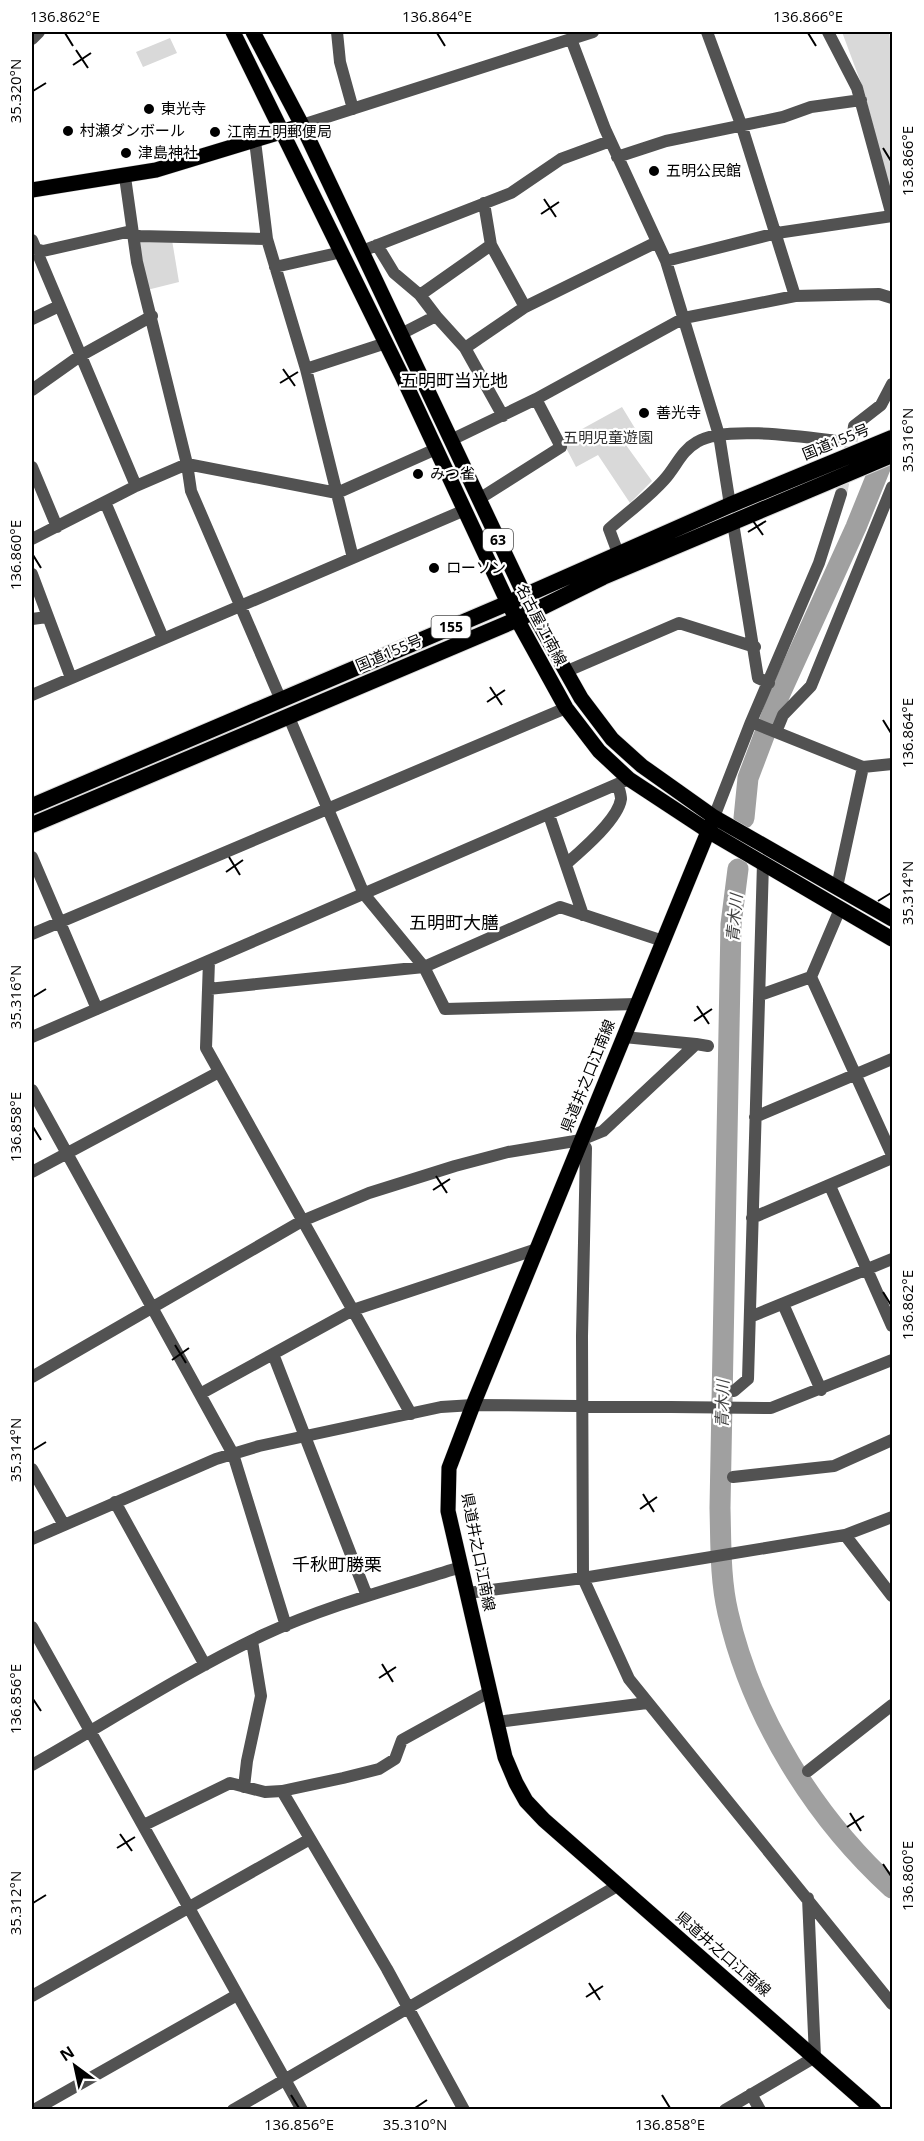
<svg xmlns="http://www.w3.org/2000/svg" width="924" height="2141" font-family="'Open Sans','Noto Sans JP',sans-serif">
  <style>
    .green { fill: #d9d9d9 }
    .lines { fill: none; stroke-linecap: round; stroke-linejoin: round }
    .river { stroke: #a0a0a0; stroke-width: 21 }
    .minor-tunnel { stroke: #d9d9d9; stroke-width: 12; stroke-dasharray: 12 6; stroke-linecap: butt }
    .major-casing { stroke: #dbdbdb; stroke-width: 16 }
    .highway-casing { stroke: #dbdbdb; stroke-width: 18 }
    .minor { stroke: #525252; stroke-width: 12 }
    .major { stroke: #000; stroke-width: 15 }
    .highway { stroke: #000; stroke-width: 16 }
    .ticks { fill: none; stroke: #000; stroke-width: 2 }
    .poi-dot { fill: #000; stroke: #fff; stroke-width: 2 }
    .labels { text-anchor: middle; stroke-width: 4.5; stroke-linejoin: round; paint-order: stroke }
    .shield { fill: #fff; stroke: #4c4c4c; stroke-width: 1.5 }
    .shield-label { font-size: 14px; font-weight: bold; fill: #000 }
    .poi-label { font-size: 15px; fill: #000; stroke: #fff; text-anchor: start }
    .park-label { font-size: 15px; fill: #303030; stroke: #fff }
    .street-label { font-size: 15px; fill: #000; stroke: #fff }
    .water-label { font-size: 16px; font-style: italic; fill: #414141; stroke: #fff }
    .quarter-label { font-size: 18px; fill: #000; stroke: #fff }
    .neatline { fill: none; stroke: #000; stroke-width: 2 }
    .ticks-label { font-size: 15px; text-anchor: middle; fill: #000 }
  </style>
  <rect width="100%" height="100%" fill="#fff"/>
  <!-- green -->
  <path class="green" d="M842,32H889L892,53V200L864,91Z
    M170,38L177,53L143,67L136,52Z
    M140,239L172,240L179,282L147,290L140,264Z
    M622,407L636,430L629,434L633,442L626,445L652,481L630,503L598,455L576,467L562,440Z"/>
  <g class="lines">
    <!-- river -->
    <path class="river" d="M744,818L748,778L779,696L856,527L890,443
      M738,869L731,924L720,1508C721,1543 720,1579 728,1613C752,1717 814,1817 892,1888"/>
    <!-- minor-tunnel -->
    <path class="minor-tunnel" d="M841,494L853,434"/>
    <!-- major casing -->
    <g class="major-casing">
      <path id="major" d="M233,32L402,376L508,603L566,708L599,751L629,779L708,831L892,939
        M253,32L302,125L533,613L581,698L612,739L642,766L714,817L892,919
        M32,190L156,170L294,128
        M714,817L473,1405L449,1468L448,1511L505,1757L516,1783L526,1801L544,1820L874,2110"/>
    </g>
    <!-- highway casing -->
    <g class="highway-casing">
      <path id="highway" d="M32,806L508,603L730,505L892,438
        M32,825L516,620L603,577L892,455"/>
    </g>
    <!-- minor -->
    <path class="minor" d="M337,32L340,62L353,109
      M707,32L742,127L795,296
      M828,32L857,88L892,216
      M32,39L39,32
      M571,39L605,129L666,261L719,435L730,505
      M302,125L593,32
      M255,141L267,239L306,369L353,558
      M617,157L666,141L783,117L811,107L861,100
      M125,177L137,262L187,464L191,491L280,698
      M32,240L136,486
      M377,245L394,273L420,295L491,245L484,203
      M491,245L525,307
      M32,248L43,251L127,232L139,236L267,239
      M362,251L511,193L561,159L610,141
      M666,261L777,233L892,216
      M275,267L342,252
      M436,316L465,348L503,416
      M32,319L59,306
      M401,334L436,316L420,295
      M465,348L525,307L657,242
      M306,369L386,343
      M32,390L80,356L152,316
      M853,434L854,426L881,405L892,384
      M451,440L536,399L684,318L795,296L879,294L892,298
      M32,467L57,527
      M479,499L561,447L536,399
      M105,502L163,638
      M733,523L758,678L769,683
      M32,539L136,486L187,464L337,493L436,449
      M618,553L609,529C627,513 648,498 664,480C676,467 681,451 697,442C724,425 805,437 838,441
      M32,574L71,678
      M32,619L47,617
      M565,672L679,623L755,647
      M32,695L465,510
      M288,715L364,894L424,967L445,1009L637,1004
      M751,722L863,767L892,764
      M776,732L783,715L811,686L892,487
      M549,815L583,915
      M714,817L751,722L819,563L841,494
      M32,857L97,1009
      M566,864C581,851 618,820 621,799C621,795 619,789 618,785
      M837,887L863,767
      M32,934L566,708
      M209,961L206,1048L411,1414
      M811,977L892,1155
      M208,989L424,967L560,907L663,941
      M760,995L811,977L840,909
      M32,1037L629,779
      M624,1037L696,1044
      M32,1090L233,1454L286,1626
      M755,1117L892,1059
      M581,1140L586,1148L582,1336L583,1578L629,1679L892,2004
      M32,1172L219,1072
      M830,1186L892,1326
      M752,1218L892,1158
      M783,1304L821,1390
      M750,1317L892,1259
      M273,1354L367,1596
      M32,1377L302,1221L369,1193L455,1166L508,1152L581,1140L603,1131L696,1044L708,1046
      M734,1391L748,1379L763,863
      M200,1394L353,1310L537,1249
      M32,1469L64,1525
      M733,1477L834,1466L892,1440
      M115,1502L205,1665
      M845,1535L892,1517
      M32,1539L216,1459L259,1446L441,1407L473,1405L771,1408L892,1360
      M468,1593L583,1578L845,1535L892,1596
      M32,1627L302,2110
      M497,1722L647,1703
      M32,1765C108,1722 183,1673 263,1635C326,1606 394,1588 461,1567
      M808,1771L892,1705
      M244,1787L247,1761L261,1696L252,1641
      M282,1791L387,1969L464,2110
      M144,1825L230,1783L265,1792L282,1791L343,1778L379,1769L395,1759L402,1740L489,1692
      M32,1996L310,1839
      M751,2094L760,2110
      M34,2110L237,1995
      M233,2110L617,1886
      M725,2110L815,2057L808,1898"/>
    <!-- major -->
    <use href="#major" class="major"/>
    <!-- highway -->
    <use href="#highway" class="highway"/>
  </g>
  <!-- ticks -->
  <path class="ticks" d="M65,33L73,46M437,33L445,46M808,33L816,46M76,50L88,68M73,65L91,53M33,91L46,83M883,148L891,161M544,199L556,217M541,214L559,202M283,369L295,386M280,383L298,372M878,448L891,440M751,518L763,535M748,532L766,521M33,555L41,568M490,687L502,705M487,702L505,690M883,720L891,733M229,857L240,875M226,872L243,860M878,901L891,893M33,997L46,989M697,1006L709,1024M694,1021L712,1009M33,1127L41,1140M436,1176L447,1193M433,1190L450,1179M883,1292L891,1305M175,1345L186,1363M172,1360L189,1348M33,1450L46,1442M643,1494L654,1512M640,1509L657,1497M382,1664L393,1682M379,1678L396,1667M33,1699L41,1711M850,1813L861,1831M847,1827L864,1816M120,1834L132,1851M117,1848L135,1837M883,1864L891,1876M33,1903L46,1895M589,1983L600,2000M586,1997L603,1986M291,2095L299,2108M662,2095L670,2108M415,2108L427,2100"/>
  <!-- markers -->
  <g class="poi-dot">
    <circle cx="149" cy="109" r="6"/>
    <circle cx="68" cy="131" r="6"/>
    <circle cx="215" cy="132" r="6"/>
    <circle cx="126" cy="153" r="6"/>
    <circle cx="654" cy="171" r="6"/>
    <circle cx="644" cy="413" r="6"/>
    <circle cx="418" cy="474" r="6"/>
    <circle cx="434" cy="568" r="6"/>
  </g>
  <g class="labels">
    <!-- shield labels -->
    <g class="shield">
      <rect x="483" y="529" width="30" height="22" rx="4.5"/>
      <rect x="431.5" y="616" width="39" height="22" rx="4.5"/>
    </g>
    <g class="shield-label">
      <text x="498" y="545">63</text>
      <text x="451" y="632">155</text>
    </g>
    <!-- poi labels -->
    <g class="poi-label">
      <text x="161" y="114">東光寺</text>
      <text x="80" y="136">村瀬ダンボール</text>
      <text x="227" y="137">江南五明郵便局</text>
      <text x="138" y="158">津島神社</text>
      <text x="666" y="176">五明公民館</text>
      <text x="656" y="418">善光寺</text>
      <text x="430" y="479">みつ雀</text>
      <text x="446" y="573">ローソン</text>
    </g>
    <!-- park labels -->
    <g class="park-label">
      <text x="608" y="443">五明児童遊園</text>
    </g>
    <!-- street labels -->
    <g class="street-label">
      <text transform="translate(836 442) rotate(-22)" y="5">国道155号</text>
      <text transform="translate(541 625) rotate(62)" y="5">名古屋江南線</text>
      <text transform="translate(389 653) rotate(-23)" y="5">国道155号</text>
      <text transform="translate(588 1076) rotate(-68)" y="5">県道井之口江南線</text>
      <text transform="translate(478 1552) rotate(79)" y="5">県道井之口江南線</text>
      <text transform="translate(723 1954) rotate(41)" y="5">県道井之口江南線</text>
    </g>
    <!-- water labels -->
    <g class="water-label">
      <text transform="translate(734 918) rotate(-85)" y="6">青木川</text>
      <text transform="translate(722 1404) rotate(-89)" y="6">青木川</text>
    </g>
    <!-- quarter labels -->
    <g class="quarter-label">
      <text x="454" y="387">五明町当光地</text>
      <text x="454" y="929">五明町大膳</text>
      <text x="337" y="1571">千秋町勝栗</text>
    </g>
  </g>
  <!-- border -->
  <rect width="924" height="2141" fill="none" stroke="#ffffff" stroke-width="66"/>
  <!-- north arrow -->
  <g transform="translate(75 2066) rotate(327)" stroke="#ffffff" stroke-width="4.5" paint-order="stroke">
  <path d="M0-4.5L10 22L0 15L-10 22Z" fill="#000000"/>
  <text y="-9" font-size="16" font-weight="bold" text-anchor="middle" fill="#000000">N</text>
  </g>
  <rect x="33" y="33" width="858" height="2075" class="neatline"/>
  <g class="ticks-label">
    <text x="65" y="22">136.862°E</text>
    <text x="437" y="22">136.864°E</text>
    <text x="808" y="22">136.866°E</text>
    <text transform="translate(16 91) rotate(-90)" y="5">35.320°N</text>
    <text transform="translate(908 161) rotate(-90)" y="5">136.866°E</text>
    <text transform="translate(908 440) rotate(-90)" y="5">35.316°N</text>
    <text transform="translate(16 555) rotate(-90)" y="5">136.860°E</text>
    <text transform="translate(908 733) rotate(-90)" y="5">136.864°E</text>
    <text transform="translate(908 893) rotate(-90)" y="5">35.314°N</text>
    <text transform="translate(16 997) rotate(-90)" y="5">35.316°N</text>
    <text transform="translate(16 1127) rotate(-90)" y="5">136.858°E</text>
    <text transform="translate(908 1305) rotate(-90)" y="5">136.862°E</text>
    <text transform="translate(16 1450) rotate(-90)" y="5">35.314°N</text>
    <text transform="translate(16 1699) rotate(-90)" y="5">136.856°E</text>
    <text transform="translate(908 1876) rotate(-90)" y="5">136.860°E</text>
    <text transform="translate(16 1903) rotate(-90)" y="5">35.312°N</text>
    <text x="299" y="2130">136.856°E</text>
    <text x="415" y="2130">35.310°N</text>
    <text x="670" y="2130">136.858°E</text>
  </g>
</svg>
